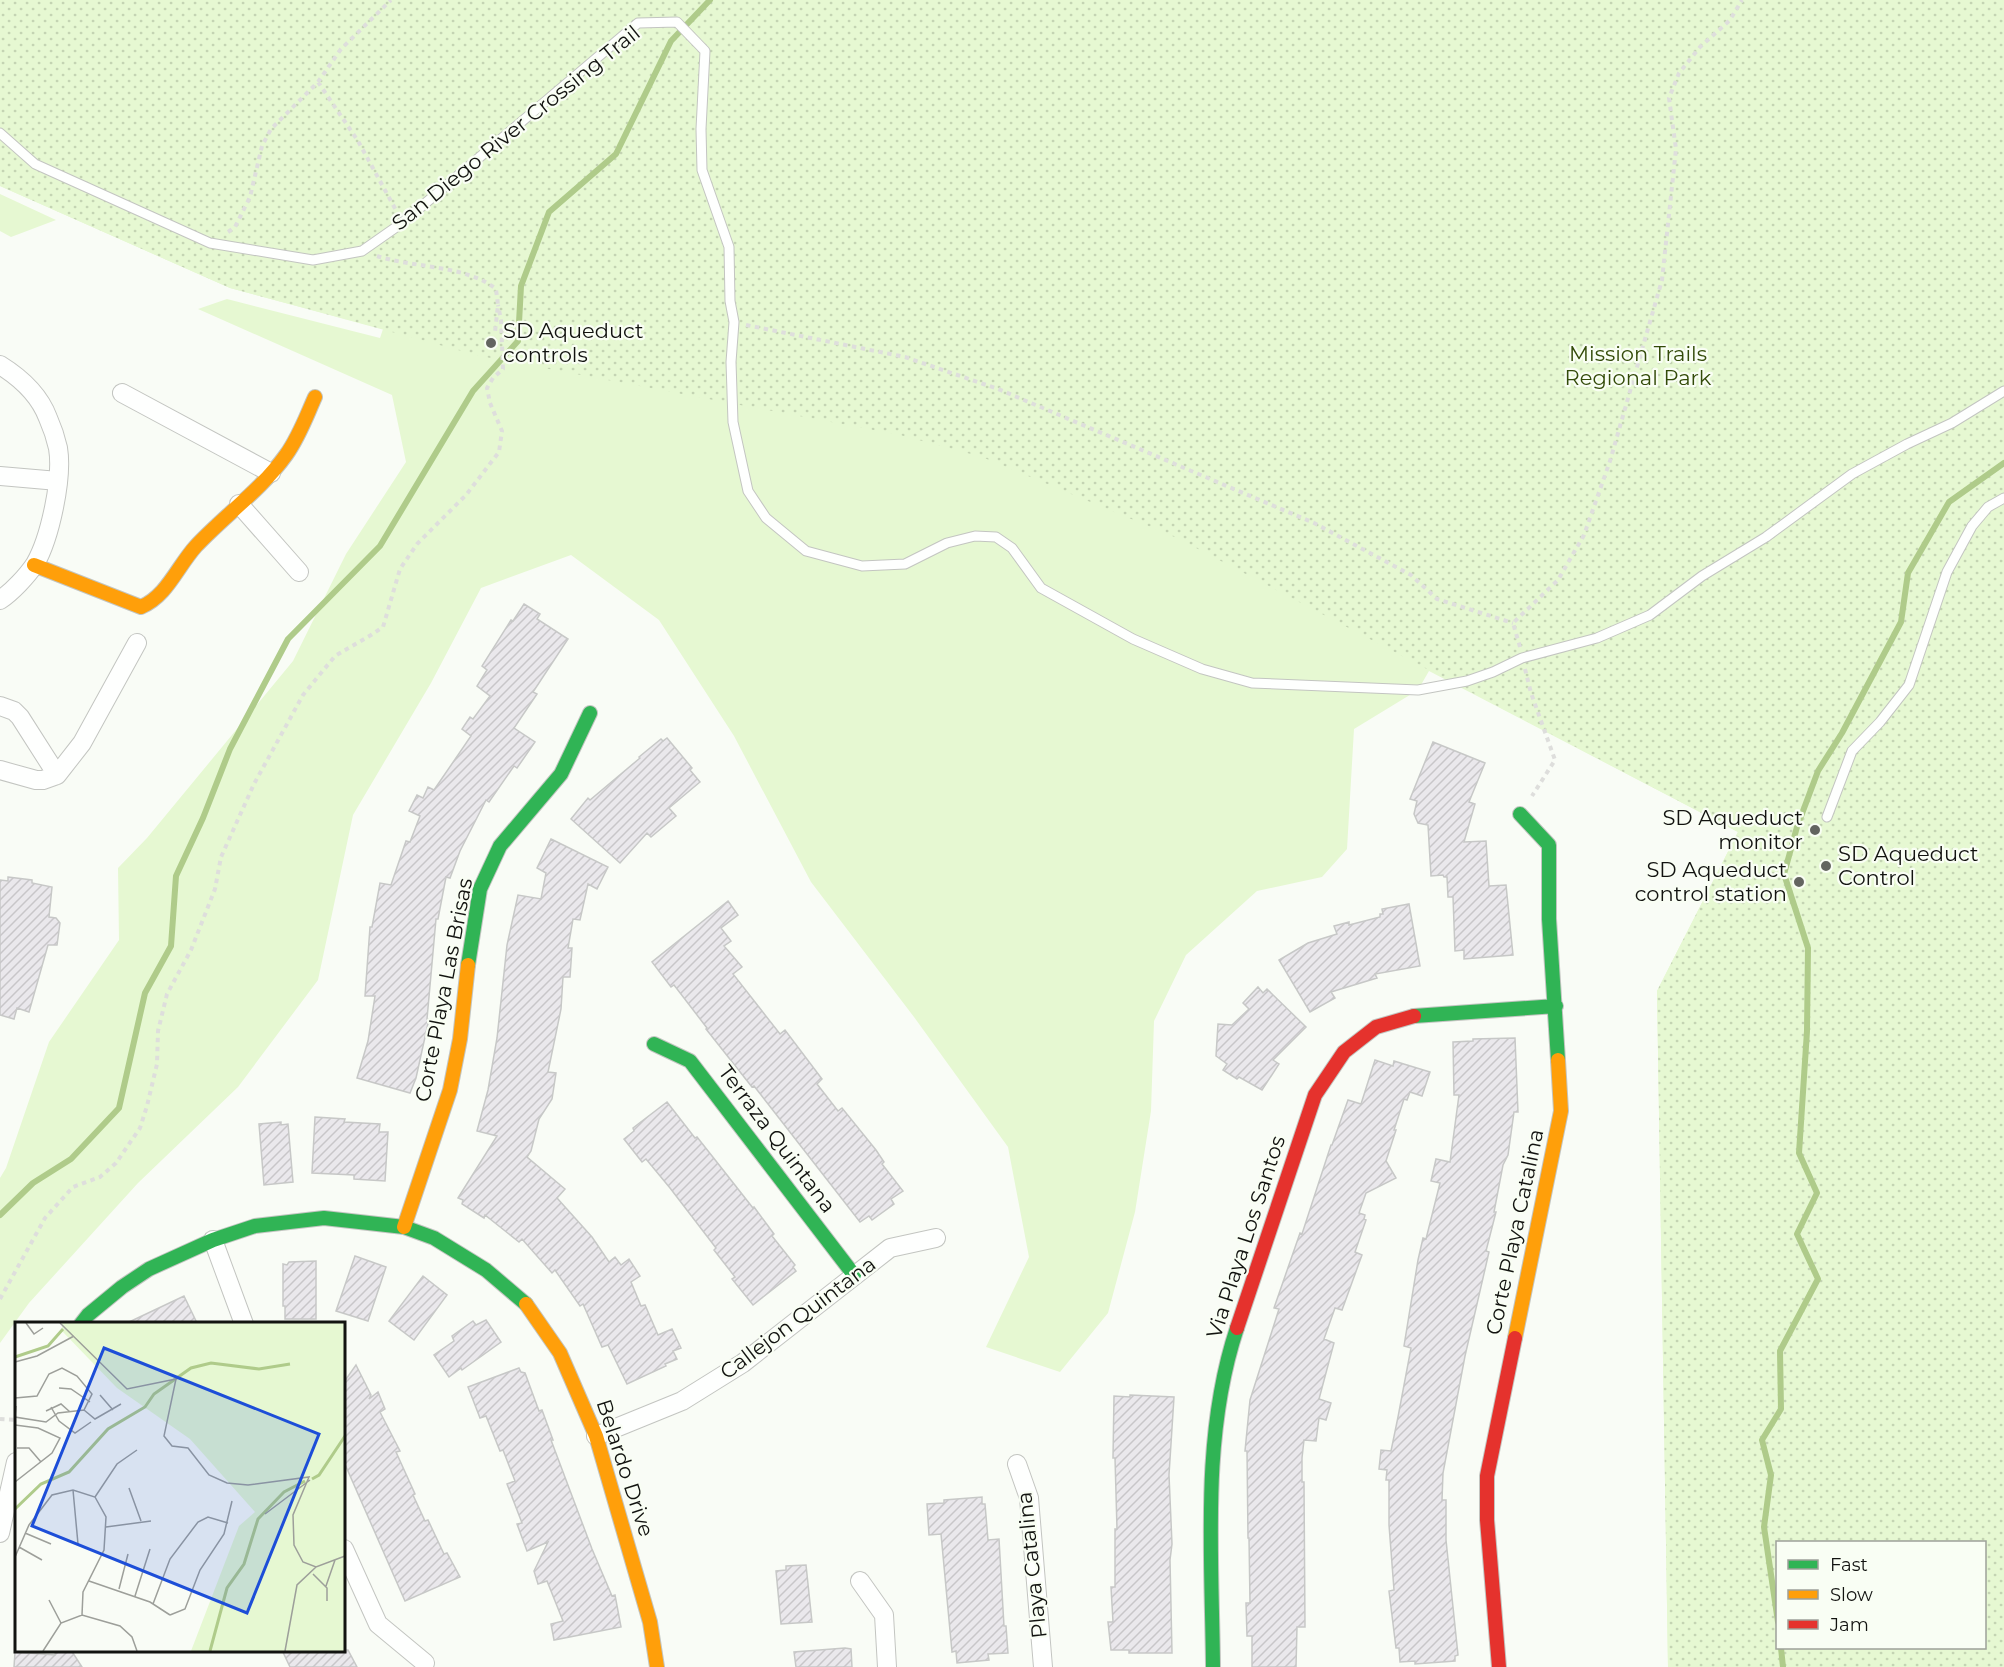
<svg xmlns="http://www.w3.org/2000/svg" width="2004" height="1667" font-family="Montserrat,sans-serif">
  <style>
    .grass { fill: #e6f8d2; fill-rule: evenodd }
    .park { fill: url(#park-dots); fill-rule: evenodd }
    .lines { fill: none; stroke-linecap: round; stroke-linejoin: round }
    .stream { stroke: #afcb8a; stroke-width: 6 }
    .building { fill: url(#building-hatch); stroke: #c7c8c7; stroke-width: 1.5 }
    .lane-casing { stroke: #c3c5c1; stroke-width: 11 }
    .street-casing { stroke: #c3c5c1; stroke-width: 20 }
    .fast-casing { stroke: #c3c5c1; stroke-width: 16 }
    .slow-casing { stroke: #c3c5c1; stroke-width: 16 }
    .jam-casing { stroke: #c3c5c1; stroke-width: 16 }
    .path { stroke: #dededc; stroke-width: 4; stroke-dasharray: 4.5 4.5; stroke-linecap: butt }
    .lane { stroke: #fefffe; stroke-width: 9 }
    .street { stroke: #fefffe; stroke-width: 18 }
    .fast { stroke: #30b455; stroke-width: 14 }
    .slow { stroke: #ff9f0a; stroke-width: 14 }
    .jam { stroke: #e5322d; stroke-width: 14 }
    .poi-dot { fill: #636560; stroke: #f9fef4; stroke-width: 2 }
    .labels { text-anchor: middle; stroke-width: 4.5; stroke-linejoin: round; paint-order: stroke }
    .street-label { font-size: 21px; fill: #121310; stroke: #f9fef4 }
    .poi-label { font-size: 21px; fill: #121310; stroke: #f9fef4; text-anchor: start }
    .park-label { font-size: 21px; fill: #334b09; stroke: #f9fef4 }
    .inset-river { fill: none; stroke: #afcb8a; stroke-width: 3 }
    .inset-road { fill: none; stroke: #9d9f9a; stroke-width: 1.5 }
    .view { fill: #1d4ed8; fill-opacity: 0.15; stroke: #1d4ed8; stroke-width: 3 }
    .inset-edge { fill: none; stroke: #121310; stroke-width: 3 }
  </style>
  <defs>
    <pattern id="park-dots" width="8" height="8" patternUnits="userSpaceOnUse" patternTransform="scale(1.5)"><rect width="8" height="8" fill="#e6f8d2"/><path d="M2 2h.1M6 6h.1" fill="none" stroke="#c4d4b3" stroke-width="1.8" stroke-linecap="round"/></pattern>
    <pattern id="building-hatch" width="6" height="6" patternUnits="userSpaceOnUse" patternTransform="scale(1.5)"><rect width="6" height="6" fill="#eae8ec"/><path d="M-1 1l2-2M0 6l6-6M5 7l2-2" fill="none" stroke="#c8c6c9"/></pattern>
  </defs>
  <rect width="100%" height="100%" fill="#f9fcf6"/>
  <!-- grass -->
  <path class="grass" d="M0,0H2004V1667H1668L1657,991L1738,832L1429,671L1418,690L1354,729L1347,849L1322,877L1257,891L1186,955L1154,1021L1151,1111L1135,1212L1108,1313L1060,1372L986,1347L1029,1257L1008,1147L914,1017L811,882L734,736L659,620L571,555L481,588L431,683L353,815L318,980L238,1087L138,1183L29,1303L0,1343V1178L6,1168L49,1042L119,940L118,868L147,838L293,661L346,554L406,462L392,395L198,309L227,299L380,338L383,329L230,288L0,186ZM1778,1542H1984V1648H1778Z
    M0,194L56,220L11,237L0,231Z"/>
  <!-- park -->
  <path class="park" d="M0,0H2004V1667H1668L1657,991L1738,832L1177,538L982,457L900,435L480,356L230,288L0,186ZM1778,1542H1984V1648H1778Z"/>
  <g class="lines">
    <!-- stream -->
    <path class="stream" d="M0,1215L33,1183L71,1159L119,1108L145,993L171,946L176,876L203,818L230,749L288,639L380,546L473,391L518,341L521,286L549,212L616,154L671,41L710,0
      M1778,1622L1764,1527L1771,1475L1762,1440L1781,1409L1780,1351L1818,1279L1797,1234L1817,1193L1799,1153L1807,1031L1808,948L1784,874L1797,827L1818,771L1842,733L1901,622L1908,573L1949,502L2004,463
      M1781,1648L1783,1667"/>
  </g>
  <!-- building -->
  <path class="building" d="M524,604L540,614L537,619L568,639L533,692L537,694L514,728L535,742L517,768L514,766L489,802L486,800L460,851L450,878L446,877L438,919H436L427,1019H429L416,1078L410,1093L357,1078L368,1041L375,996H365L370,927H372L380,883L391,885L406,841L410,842L420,816L409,811L417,795L423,798L428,787L434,790L471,736L462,729L470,717L473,719L490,696L477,686L487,670L482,666L511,620L513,621Z
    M667,738L692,768L690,770L700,782L669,808L676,816L651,837L647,833L620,863L571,819L588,798L590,800L640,758L639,757L661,739L663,741Z
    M1433,742L1485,763L1469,802L1475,804L1464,842L1486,841L1489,886L1506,885L1513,955L1464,959V950L1455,951L1453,897H1448L1447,877H1444L1443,875L1431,876L1428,825L1418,823L1414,814L1417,801L1410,799Z
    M551,839L608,867L597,889L588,884L580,920L573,919L568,948H572L570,977H563L561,1009L548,1072L556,1073L552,1099L539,1119L531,1151L527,1157L565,1189L557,1198L592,1237L609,1262L615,1257L621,1265L629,1259L640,1276L631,1282L641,1306L645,1305L658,1335L672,1329L681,1348L673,1351L677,1359L665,1364L666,1366L627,1384L608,1345L602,1347L583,1304L580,1306L555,1270L552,1273L522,1239L519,1242L485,1215L484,1218L462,1204L463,1200L458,1198L497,1136L477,1131L488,1090L497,1038L507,945L518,895L541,899L546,873L537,868Z
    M8,877L32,880V883L52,887L49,917L56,918L60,923L57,945H48L29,1012L17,1008L14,1019L0,1015V880L8,881Z
    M728,901L738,915L721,928L731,941L724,946L742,967L733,974L780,1034L785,1030L822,1079L817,1084L838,1111L842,1108L876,1150L884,1162L882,1164L903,1191L891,1199L894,1204L872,1220L869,1216L860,1222L754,1086L752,1087L706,1029L707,1028L674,985L671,987L652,962Z
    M1409,904L1420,966L1375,974L1377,978L1331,992L1335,998L1310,1012L1279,960L1308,943L1337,934L1334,926L1349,922V925L1380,917V914H1383L1382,909Z
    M1258,987L1263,993L1267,989L1306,1027L1273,1060L1279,1064L1262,1090L1239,1077L1237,1079L1223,1070L1227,1064L1216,1056L1218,1024L1232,1025L1249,1009L1243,1003Z
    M1515,1038L1518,1112H1514L1508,1155L1503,1165L1494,1212H1496L1486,1251L1489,1252L1465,1356L1443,1473L1442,1500H1446V1540L1458,1655L1455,1656V1661L1415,1664V1661L1400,1662L1399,1648H1396L1389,1591L1394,1590L1389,1525V1480H1386L1387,1470L1379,1469L1381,1450L1391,1451L1398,1417L1411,1348L1404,1346L1418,1260L1423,1238L1426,1239L1440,1183L1431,1181L1436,1159L1450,1162L1459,1095H1454L1453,1042L1473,1041V1039Z
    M1375,1060L1393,1066L1394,1061L1430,1072L1422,1096L1410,1092L1407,1100L1404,1099L1394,1130H1396L1386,1161L1396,1178L1366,1193L1359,1213L1365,1215L1364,1219L1366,1220L1355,1252L1362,1255L1342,1310L1335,1308L1324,1339L1334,1343L1319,1399L1331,1403L1326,1420L1319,1418L1316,1441L1304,1440L1302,1458V1482H1304L1305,1627H1297L1296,1667H1252V1636H1247L1246,1603H1250L1249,1538H1248L1247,1451H1245L1250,1400L1279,1309L1274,1308L1300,1233L1302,1234L1331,1145H1332L1348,1100L1361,1104Z
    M667,1102L695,1138L697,1137L716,1161L753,1208L754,1207L774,1234L772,1236L795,1265L793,1267L796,1271L753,1305L732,1279L735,1277L714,1250L716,1248L670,1188L646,1159L642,1162L624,1139L634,1131L633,1128Z
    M315,1117L345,1119L344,1122L380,1124L379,1132H388L385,1181L354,1179V1175L312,1173Z
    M281,1122V1125L288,1124L293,1182L264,1185L259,1124Z
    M355,1256L386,1267L368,1321L336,1311Z
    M316,1261V1319H285V1306H283V1264L287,1265L289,1262Z
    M423,1276L447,1295L414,1340L389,1321Z
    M184,1296L197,1323H127Z
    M486,1320L501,1342L462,1370L461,1368L449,1377L434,1355L454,1341L452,1336L473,1321L476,1325Z
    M356,1365L371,1395L369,1399L378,1392L385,1409L380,1412L400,1451L396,1452L415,1494L413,1495L425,1521L428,1520L444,1554L447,1553L460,1577L405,1601L344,1462V1382Z
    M519,1368L521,1372L525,1373L539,1411L542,1410L553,1440H551L592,1549L612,1596L615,1595L621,1627L554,1640L551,1624L563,1621L547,1581L538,1584L534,1571L548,1542L527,1551L517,1524L522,1523L507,1484L515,1481L503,1450L500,1451L486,1416L480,1418L468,1387Z
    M1130,1395L1174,1397L1169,1475L1172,1544L1170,1560L1172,1653H1129V1650H1111L1108,1622H1113L1111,1587H1115V1529H1117L1115,1458H1113L1114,1396L1130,1397Z
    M982,1497V1504H985L988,1540L999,1539L1004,1626H1006L1008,1653L988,1654L989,1660L957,1663L956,1651L952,1652L941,1534L929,1535L927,1504L944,1503V1500Z
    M806,1565L812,1622L781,1624L776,1571L786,1570V1566Z
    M845,1648L851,1649L852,1667H796L794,1652Z
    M56,1650H71L82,1667H14L15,1652L55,1655Z
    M282,1650H348L357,1667H290Z"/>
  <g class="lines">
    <!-- lane casing -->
    <g class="lane-casing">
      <path id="lane" d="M0,133L35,164L210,243L313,260L362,251L402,223L638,23L677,22L705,51L701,129L702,170L729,247L730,301L734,322L731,362L733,422L748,491L766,518L806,551L862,566L905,564L947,543L975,536L996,537L1012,548L1041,588L1133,639L1202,669L1252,683L1418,690L1467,681L1493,672L1522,658L1597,638L1650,615L1702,576L1766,537L1852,474L1907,444L1952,423L2004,391
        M1827,817L1852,751L1880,722L1909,685L1947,572L1972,526L1988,507L2004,498"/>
    </g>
    <!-- street casing -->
    <g class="street-casing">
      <path id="street" d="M0,365C21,378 39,394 48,418C52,427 56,439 58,448C63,478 50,538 35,564C27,576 12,592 0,600
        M122,393L271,473
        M0,476L58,481
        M239,504L299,572
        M0,706L14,711L20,717L57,775
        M0,770L36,780H43L57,775L82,743L137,643
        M213,1240L244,1324
        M596,1436L682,1401L743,1363L890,1248L936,1238
        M1017,1464L1029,1498L1043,1667
        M0,1533L16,1462
        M344,1549L378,1624L425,1663
        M860,1581L884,1615L887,1667"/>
    </g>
    <!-- fast casing -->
    <g class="fast-casing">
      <path id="fast" d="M1520,814L1549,845V919L1558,1060
        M468,965L480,889L500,846L561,774L590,713
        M1414,1016L1556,1006
        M654,1044L690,1061L854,1275
        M81,1324L88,1315L122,1287L149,1269L213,1240L255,1226L324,1218L404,1227L434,1238L486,1270L526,1304
        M1213,1667C1212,1555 1201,1436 1237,1328"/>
    </g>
    <!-- slow casing -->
    <g class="slow-casing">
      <path id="slow" d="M34,565L141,607C167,596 177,567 196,546C225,515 261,490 286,455C299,437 306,417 315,397
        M404,1227L450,1090L460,1039L468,965
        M526,1304L560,1353L596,1436L650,1622L657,1667
        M1515,1338L1561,1111L1558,1060"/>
    </g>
    <!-- jam casing -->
    <g class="jam-casing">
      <path id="jam" d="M1237,1328L1315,1095L1344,1052L1376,1027L1414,1016
        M1499,1667L1487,1520V1476L1515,1338"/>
    </g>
    <!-- path -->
    <path class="path" d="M318,82L358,141L397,212
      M228,232L235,227L250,197L262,146L271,129L318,82L341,49L391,0
      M377,256C414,268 466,265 496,289L498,305L495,332
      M746,325L905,357L998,389L1314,523L1411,575L1437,599L1513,623
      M1520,647L1513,623L1558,580L1584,535L1610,461L1662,280L1676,149L1669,98L1679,73L1700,47L1730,20L1742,0
      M1525,669L1531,693L1555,760L1532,796
      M0,1299L45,1218L73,1187L100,1177L116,1163L140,1128L147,1106L157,1064L158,1031L167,994L191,950L215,889L221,857L254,784L303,695L335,656L371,635L383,627L400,569L417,544L466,495L499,452L502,431L490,403L487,388L493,378L503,369L501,320L498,305
      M0,1419L16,1420"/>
    <!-- lane -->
    <use href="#lane" class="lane"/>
    <!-- street -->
    <use href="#street" class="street"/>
    <!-- fast -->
    <use href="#fast" class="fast"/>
    <!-- slow -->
    <use href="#slow" class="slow"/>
    <!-- jam -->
    <use href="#jam" class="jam"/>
  </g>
  <!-- markers -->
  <g class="poi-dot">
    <circle cx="491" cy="343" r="6"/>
    <circle cx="1815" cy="830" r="6"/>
    <circle cx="1826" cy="866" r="6"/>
    <circle cx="1799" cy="882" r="6"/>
  </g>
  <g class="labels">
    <!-- street labels -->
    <g class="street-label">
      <text transform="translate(516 128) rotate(-39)" y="7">San Diego River Crossing Trail</text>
      <text transform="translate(444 990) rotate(-79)" y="7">Corte Playa Las Brisas</text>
      <text transform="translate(777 1139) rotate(53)" y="7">Terraza Quintana</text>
      <text transform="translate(1515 1232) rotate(-78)" y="7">Corte Playa Catalina</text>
      <text transform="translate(1246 1237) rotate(-72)" y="7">Via Playa Los Santos</text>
      <text transform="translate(798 1318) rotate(-37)" y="7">Callejon Quintana</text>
      <text transform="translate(625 1468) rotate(72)" y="7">Belardo Drive</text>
      <text transform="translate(1032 1565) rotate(-96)" y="7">Playa Catalina</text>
    </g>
    <!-- poi labels -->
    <g class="poi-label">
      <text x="503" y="338">SD Aqueduct<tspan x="503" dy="24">controls</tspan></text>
      <text x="1803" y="825" text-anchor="end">SD Aqueduct<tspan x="1803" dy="24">monitor</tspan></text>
      <text x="1838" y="861">SD Aqueduct<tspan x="1838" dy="24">Control</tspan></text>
      <text x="1787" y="877" text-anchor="end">SD Aqueduct<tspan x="1787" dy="24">control station</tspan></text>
    </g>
    <!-- park labels -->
    <g class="park-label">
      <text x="1638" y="361">Mission Trails<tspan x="1638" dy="24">Regional Park</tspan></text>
    </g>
  </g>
  <!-- overview -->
  <g transform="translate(15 1322)">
    <rect width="330" height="330" fill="#f9fcf6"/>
    <path d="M47,1H330V329H176L224,204L240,190L175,117L102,66L47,9Z" fill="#e6f8d2"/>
    <path class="inset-river" d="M0,35L33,24L48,7M297,157L304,153L330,114M0,187L26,162L54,150L93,107L130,85L139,72L176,46L196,41L244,47L275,42M195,329L212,266L229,242L243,197L269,170L290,159"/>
    <path class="inset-road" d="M11,1L19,12L28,6M45,1L112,67L161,57L149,114L157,124L173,126L194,153L212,161L233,163L294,155L278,193L279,223L288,240L301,245L330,234M0,40L22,34L59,14M44,66L56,67L75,80M85,73L98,88M0,76L22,74L34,52L47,46L62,54L77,72L69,88L43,91L31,100L0,95L1,84M36,85L44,99L60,111L76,100M69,88L80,97L106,82M31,89L46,82L55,90M0,103L23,106L45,116L37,131L0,160M2,126H14L26,140M114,166L126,199M58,168L63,222M80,175L102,142L122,128M250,192L295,158M91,205L136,199M10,211L36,222M4,225L27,238M0,235L14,203L37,173L58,168L80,175L91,195L89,228L68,270L67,293M298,252L312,266V279M74,259L135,280L155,293M311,264L320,238M104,267L113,232M120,274L135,227M34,278L46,301M138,282L155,237L183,200L193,195L213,201M155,293L170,287L185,248L209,212L217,179M28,329L46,301L67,293L105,304L117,315L122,329M270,329L282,263L301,245"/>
    <path class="view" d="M89,26L304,112L232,291L17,204Z"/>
    <rect width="330" height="330" class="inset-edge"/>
  </g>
  <!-- legend -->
  <rect x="1776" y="1541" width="210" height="108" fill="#f9fef4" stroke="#9da099" stroke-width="1.5"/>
  <rect x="1788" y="1560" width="30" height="9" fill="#30b455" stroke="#9da099" stroke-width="1.5"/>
  <text x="1830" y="1571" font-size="18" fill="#121310">Fast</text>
  <rect x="1788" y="1590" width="30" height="9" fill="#ff9f0a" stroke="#9da099" stroke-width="1.5"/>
  <text x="1830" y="1601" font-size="18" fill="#121310">Slow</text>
  <rect x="1788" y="1620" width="30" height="9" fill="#e5322d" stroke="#9da099" stroke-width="1.5"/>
  <text x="1830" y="1631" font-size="18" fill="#121310">Jam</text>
</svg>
